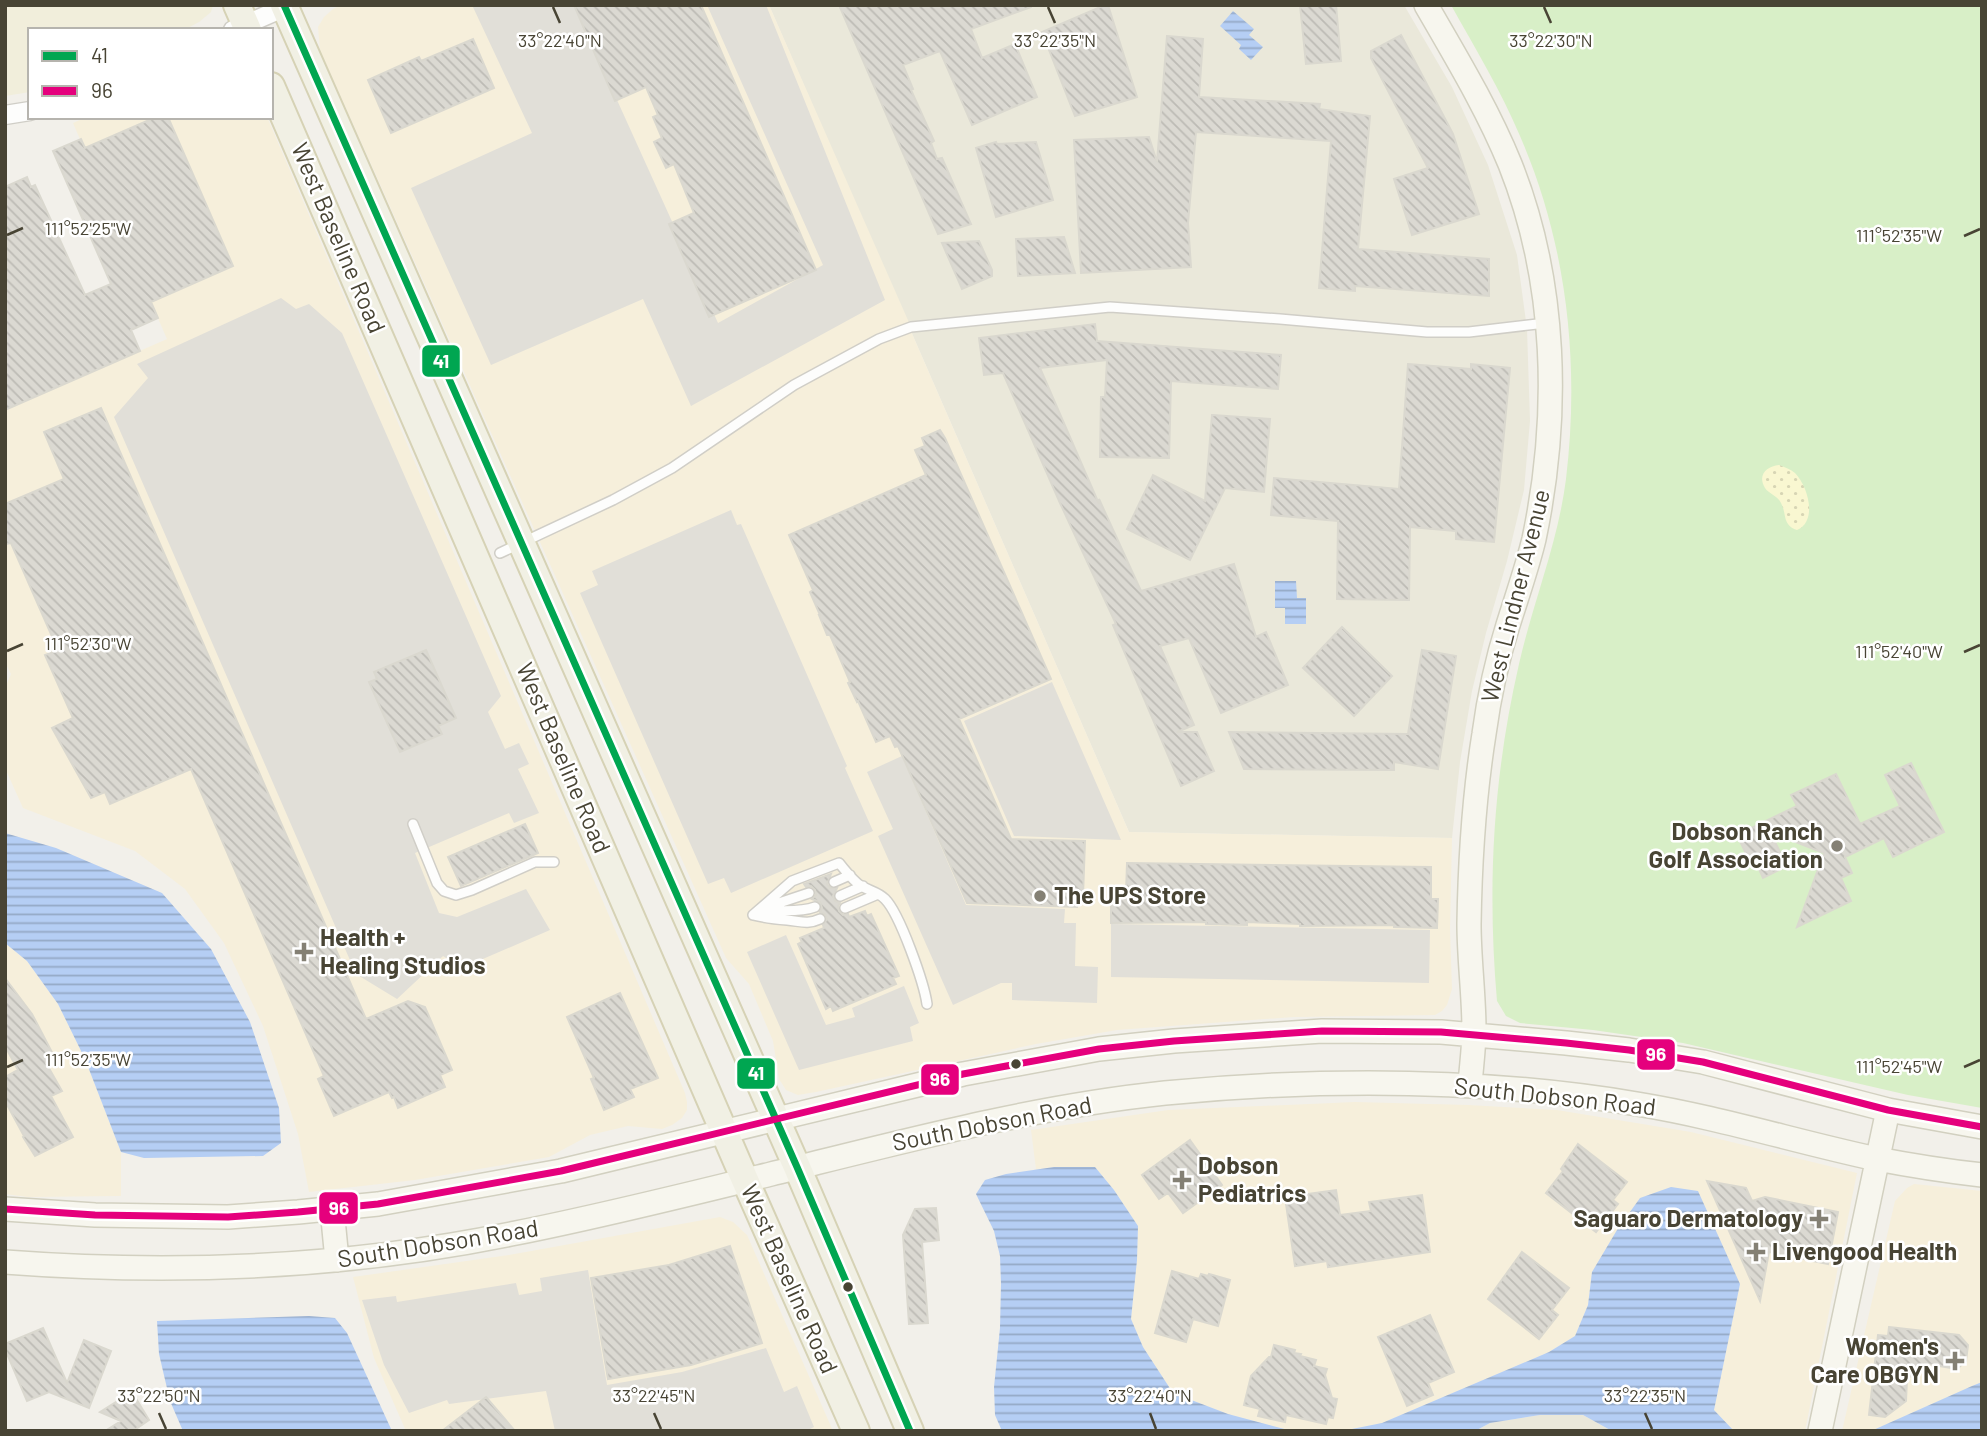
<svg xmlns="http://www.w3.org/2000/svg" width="1987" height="1436" font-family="Barlow,sans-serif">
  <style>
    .residential { fill: #eae8da }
    .commercial { fill: #f6efdb }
    .education { fill: #f1eedb }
    .green { fill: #d8efc7 }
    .sand { fill: url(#sand-dots) }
    .parking { fill: #e1dfd8 }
    .water { fill: url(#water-rules) }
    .building { fill: url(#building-back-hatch); stroke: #dad8cf; stroke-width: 2 }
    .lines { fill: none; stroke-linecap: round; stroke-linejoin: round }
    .lane-casing { stroke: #d0cec7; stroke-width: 12 }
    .street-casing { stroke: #d0cec7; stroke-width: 21 }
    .secondary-casing { stroke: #d2d0c0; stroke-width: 26 }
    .primary-casing { stroke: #d6d2b5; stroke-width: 30 }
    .lane { stroke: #fdfdfc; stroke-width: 9 }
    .street { stroke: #fdfdfc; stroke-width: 18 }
    .secondary { stroke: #f7f6ee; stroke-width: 23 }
    .primary { stroke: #f1f0e4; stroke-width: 26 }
    .bus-1-casing { stroke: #fff; stroke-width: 12 }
    .bus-2-casing { stroke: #fff; stroke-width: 12 }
    .bus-1 { stroke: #00a651; stroke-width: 7 }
    .bus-2 { stroke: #e5007d; stroke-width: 7 }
    .ticks { fill: none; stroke: #484434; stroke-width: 2.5 }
    .poi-dot { fill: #848074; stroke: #fff; stroke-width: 2.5 }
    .bus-dot { fill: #484434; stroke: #fff; stroke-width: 2.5 }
    .labels { text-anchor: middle; stroke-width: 5; stroke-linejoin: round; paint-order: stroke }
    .street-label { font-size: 24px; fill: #484434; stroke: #fff }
    .poi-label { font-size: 24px; font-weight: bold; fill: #484434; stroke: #fff; text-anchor: start }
    .ticks-label { font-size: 18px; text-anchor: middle; fill: #484434; stroke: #fff; stroke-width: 5; stroke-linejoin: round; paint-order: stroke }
    .line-badge { stroke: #fff; stroke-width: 2.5 }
    .badge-label { font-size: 19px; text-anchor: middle; font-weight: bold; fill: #fff }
  </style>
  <defs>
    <pattern id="sand-dots" width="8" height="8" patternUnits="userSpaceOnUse" patternTransform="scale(1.75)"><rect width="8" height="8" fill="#f9f7d1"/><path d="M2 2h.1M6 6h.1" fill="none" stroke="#d7d5b4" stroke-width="1.8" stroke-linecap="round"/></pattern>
    <pattern id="water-rules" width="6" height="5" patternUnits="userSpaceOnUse" patternTransform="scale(1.75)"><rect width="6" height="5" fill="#b5cef4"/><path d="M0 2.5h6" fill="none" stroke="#95a9c6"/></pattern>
    <pattern id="building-back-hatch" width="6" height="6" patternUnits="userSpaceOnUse" patternTransform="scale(1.75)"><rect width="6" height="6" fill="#dbd9d2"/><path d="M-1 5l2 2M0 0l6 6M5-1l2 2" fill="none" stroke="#bdbbb5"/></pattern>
  </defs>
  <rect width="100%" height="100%" fill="#f2f0ea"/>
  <!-- residential -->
  <path class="residential" d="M769,5H1404L1452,87L1488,165L1517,255L1527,329L1530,421L1524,490L1507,561L1486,633L1472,691L1460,762L1452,838L1129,832Z
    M1540,1415H1583L1612,1431H1475L1490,1423Z"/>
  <!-- commercial -->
  <path class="commercial" d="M341,5H769L911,327L910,329L1129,832L1452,838L1450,930L1452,989L1447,1005L1442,1011L1435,1015L1294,1017L1117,1030L1036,1044L816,1092L798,1095L786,1090L779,1079L773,1041L749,984L726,958L320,50L318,27L324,17L333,9Z
    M87,117H267L685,1093L687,1102V1110L682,1118L672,1125L662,1129L628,1126L590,1135L549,1157L415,1180L309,1192L298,1134L263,1026L224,943L185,889L135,851L23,808L5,768V688L11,674L5,662V410L167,339L73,123Z
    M5,943L27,961L58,1004L85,1059L121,1152V1196L28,1197L5,1194Z
    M1355,1102L1468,1105L1557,1110L1691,1132L1857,1173L1805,1431H1734L1714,1410L1740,1284L1640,1198L1592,1272L1588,1305L1575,1336L1549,1352L1382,1423L1342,1431H1292L1228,1414L1173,1393L1143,1347L1131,1319L1137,1260L1138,1226L1114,1190L1095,1167H1054L1036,1169L1031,1130L1168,1110Z
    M1914,1184L1982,1191V1382L1871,1431H1842L1895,1201L1907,1188Z
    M720,1217L733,1222L747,1235L833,1431H406L374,1358L353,1277L509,1255Z"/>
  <!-- education -->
  <path class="education" d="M5,5H213L211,12L199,22L184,30H30V92L5,96Z"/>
  <!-- green -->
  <path class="green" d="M1451,5H1982V1108L1908,1095L1683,1043L1593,1030L1520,1023L1506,1016L1497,1001C1487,886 1493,777 1519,664C1533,602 1558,543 1566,479C1580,363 1567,244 1520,136C1501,91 1475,48 1451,5Z"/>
  <!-- sand -->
  <path class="sand" d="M1779,465C1784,467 1790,469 1795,473C1808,486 1818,521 1797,530C1782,525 1787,514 1781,503C1778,496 1769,494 1765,488C1757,475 1767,466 1779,465Z"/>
  <!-- parking -->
  <path class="parking" d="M472,5H574L718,323L823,265L707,5H766L885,300L691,406L643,299L491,365L411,188L532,133Z
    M281,298L296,309L309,304L342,333L501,696L488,712L505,749L519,743L529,764L518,769L539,813L514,823L509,813L415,853L439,913L457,917L526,889L550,930L462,968L443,956L397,999L356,974L114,417L148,378L137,364Z
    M731,510L737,525L741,524L847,766L845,768L873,831L731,893L724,878L708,884L580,593L598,585L592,571Z
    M1052,682L1121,840L1014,836L964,721Z
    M902,756L966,905L1065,909L1064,923H1076L1075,966L1098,967L1097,1003L1012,1000V983H1001L953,1005L878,836L893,829L867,772Z
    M1111,924L1430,930L1429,983L1111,977Z
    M786,935L826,1025L855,1017L852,1008L904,986L919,1023L910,1027L913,1041L799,1070L747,952Z
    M588,1270L607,1385L682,1372L766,1348L784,1392L797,1386L814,1427L806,1431H555L546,1391L449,1404L447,1400L409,1413L384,1365L362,1300L396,1296L397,1302L516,1283L519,1295L542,1291L540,1278Z"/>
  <!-- water -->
  <path class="water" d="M1233,11L1254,29L1249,35L1263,47L1251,60L1239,49L1241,45L1220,26Z
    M1275,581H1296L1297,598H1306V624H1285V608H1275Z
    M5,833L56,848L162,893L211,949L250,1022L279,1108L281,1143L263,1156L144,1158L121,1152L85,1059L58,1004L27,961L5,943Z
    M1054,1167H1095L1114,1190L1138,1226L1137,1260L1131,1319L1143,1347L1173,1393L1228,1414L1292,1431H1002L995,1415L994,1387L1000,1328L1001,1284L1000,1256L994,1231L976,1194L985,1180L1006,1174Z
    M1671,1187L1698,1191L1740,1284L1714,1410L1734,1431H1612L1583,1415H1540L1490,1423L1475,1431H1342L1382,1423L1549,1352L1575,1336L1588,1305L1592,1272L1617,1230L1640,1198Z
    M309,1316L335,1318L347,1333L392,1431H183L170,1401L159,1354L157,1321Z
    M1982,1382V1431H1871L1972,1386Z"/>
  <!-- building -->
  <path class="building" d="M574,5H701L816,270L709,317L669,224L694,213L674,164L666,168L654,142L662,138L653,117L658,115L646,87L615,101Z
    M839,5H1031V7L971,29L982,58L1015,44L1037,97L972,125L940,51L903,65L913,89L911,90L934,141L931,143L937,159L942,158L971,224L938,234Z
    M1105,5H1108L1137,97L1075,116L1042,32Z
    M1300,5H1336L1341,61L1306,64Z
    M1401,35L1453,134L1479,214L1412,235L1394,179L1428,168L1371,58V51Z
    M1167,36L1203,39L1199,97L1320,104L1319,109L1370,116L1358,249L1489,259V296L1355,286V291L1319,288L1331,141L1196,132L1188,223L1191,267L1081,273L1074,140L1149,137L1157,162Z
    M473,39L494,88L391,133L368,80L419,57L421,61Z
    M156,117H168L233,266L151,302L158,318L131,330L140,351L5,410V187L27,177L31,187L35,185L85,295L111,284L53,151L81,139L85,148Z
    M996,142L997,144L1036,142L1053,200L996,217L976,148Z
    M1064,237L1075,273L1018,276L1016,239Z
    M979,241L992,270V276L962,289L942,243Z
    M1095,324L1097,341L1281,355L1278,389L1171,381L1169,458L1100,457L1101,397H1105L1107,360L1040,368L1099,504V499L1141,591L1234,564L1256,637L1266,632L1288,685L1221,713L1189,638L1160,646L1194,725L1177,732H1197L1214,771L1181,786L1113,625L1116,624L1060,503L1003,373L984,375L979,338L1020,333L1022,337V333Z
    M1408,364L1471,369V364L1510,368L1494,542L1456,539V531L1410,527L1409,600L1337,599L1338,521L1271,515L1274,478L1399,489Z
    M101,408L366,1019L408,1001L425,1007L452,1070L440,1075L445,1087L398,1108L394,1097L392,1098L389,1092L334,1116L318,1079L324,1076L191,769L110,804L105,792L91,798L52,728L73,718L45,655L58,650L11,543L5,544V504L64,479L44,432Z
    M1212,415L1270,419L1264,492L1225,488L1190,560L1127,529L1153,475L1205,501Z
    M940,430L945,438L1051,679L959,719L1011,839L1085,841L1083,896H1078L1077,907L967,903L898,746L895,747L890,736L876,742L858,701L857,702L848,683L850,682L830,635H827L819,615H820L810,592L813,590L789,535L926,475L915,450L925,446L922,438Z
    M1342,627L1392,676L1354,716L1303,668Z
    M426,650L456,718L438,726L442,734L400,752L369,682L377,679L374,672Z
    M1422,650L1456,656L1438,769L1394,762V770L1244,769L1229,732L1408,734Z
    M1911,763L1944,832L1893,857L1884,838L1845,857L1852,873L1841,878L1851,901L1797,927L1824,853L1770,832L1787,866L1763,878L1755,860L1750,862L1737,835L1797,806L1791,795L1836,774L1860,824L1900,806L1885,775Z
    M525,824L538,853L461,886L448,857Z
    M1127,863L1431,867V899H1438L1437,928L1394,927V925L1300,926V924L1247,922V925L1206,924V922L1111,923V894H1126Z
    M831,874L827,884L830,888H837L833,896L835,901L840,903L838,906L839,911L843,915L848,914L849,917L865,911L867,916L871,914L899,976L893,978L896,984L833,1011L831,1006L826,1009L798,944L802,942L800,938L824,928L823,925L827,919L825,914L820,912L822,908L820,902L812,899L816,895L815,890L811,886L806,887L804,884Z
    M5,978L32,1014L55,1058L46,1063L62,1091L51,1096L73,1137L35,1156L23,1137L24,1136L5,1101V1077L18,1070L5,1046Z
    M620,993L658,1078L630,1089L634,1097L604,1110L591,1079L594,1078L567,1017Z
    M1190,1140L1222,1185L1183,1213L1168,1193L1159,1199L1142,1175Z
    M1578,1144L1627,1182L1613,1200L1618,1204L1596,1232L1546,1193L1563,1171L1561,1169Z
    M1707,1181L1746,1188L1752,1201L1765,1197L1838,1212L1828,1264L1769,1252L1760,1301Z
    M1336,1190L1340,1215L1371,1211L1369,1202L1422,1195L1430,1252L1328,1267L1327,1261L1295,1266L1285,1197Z
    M936,1208L939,1240L922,1242L928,1323L909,1324L903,1235L915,1209Z
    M730,1246L762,1343L691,1365L608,1379L591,1278L669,1265Z
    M1522,1252L1569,1288L1552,1310L1558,1315L1539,1339L1488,1299Z
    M1172,1271L1199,1279L1201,1274L1208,1276L1209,1274L1230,1280L1218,1326L1193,1319L1186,1342L1155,1333Z
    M1430,1315L1454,1372L1428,1383L1433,1395L1407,1406L1378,1337Z
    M1889,1327L1959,1335L1968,1345L1966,1361L1957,1369L1927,1364L1907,1379L1906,1401L1885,1417L1869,1415L1878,1335L1888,1336Z
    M43,1328L67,1383L84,1340L111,1351L89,1408L49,1392L27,1401L5,1349V1344Z
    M1274,1345L1295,1350L1294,1353L1301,1354L1300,1356L1316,1360L1314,1366L1327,1369L1325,1375L1332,1398L1337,1399L1333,1418L1328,1417L1326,1424L1286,1415L1285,1422L1258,1416L1260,1409L1244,1405L1251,1376L1269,1357H1271Z
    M132,1392L149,1420L133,1431H105L121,1421L100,1412Z
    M486,1397L515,1431H442Z"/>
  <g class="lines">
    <!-- lane casing -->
    <g class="lane-casing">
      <path id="lane" d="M500,553L613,500L672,468L794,385L879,339L911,327L1110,307L1280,319L1427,332H1469L1546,323
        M413,824L437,883L444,891L456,895L472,890L535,862H554
        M834,882L850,875
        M840,896L863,886
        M767,907L809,893
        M845,908L878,894
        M758,913C777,908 797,914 815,907
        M753,915L792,881L839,863C845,870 853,881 861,886C870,891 878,892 885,899C900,914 924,983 927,1004
        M753,915C765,918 775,919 787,920C800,921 807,925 820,919"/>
    </g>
    <!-- street casing -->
    <g class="street-casing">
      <path id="street" d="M233,30L290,5
        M5,115L30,111"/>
    </g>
    <!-- secondary casing -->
    <g class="secondary-casing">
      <path id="secondary" d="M1426,5C1456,57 1487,108 1510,164C1557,282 1560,415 1534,539C1527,568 1517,596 1508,625C1497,660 1489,697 1484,734C1474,797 1470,860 1469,924C1469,959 1474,995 1474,1030C1474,1049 1471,1068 1470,1086
        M5,1209L95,1215L228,1217L298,1212L378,1204L561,1171L963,1074L1099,1049L1174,1041L1322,1031L1441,1032L1566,1043L1629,1050L1703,1062L1888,1110L1982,1127
        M332,1209L337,1260
        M5,1262C177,1275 347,1268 516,1233C602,1216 686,1195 771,1174C901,1142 1031,1107 1165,1093C1322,1078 1481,1078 1637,1104C1717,1117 1794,1141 1872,1158C1908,1165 1945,1171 1982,1175
        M1820,1431L1888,1110"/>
    </g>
    <!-- primary casing -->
    <g class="primary-casing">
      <path id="primary" d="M237,5L248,30
        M284,5L797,1167L910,1431
        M271,86L745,1180L856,1431"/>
    </g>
    <!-- lane -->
    <use href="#lane" class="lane"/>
    <!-- street -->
    <use href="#street" class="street"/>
    <!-- secondary -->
    <use href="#secondary" class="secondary"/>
    <!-- primary -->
    <use href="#primary" class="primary"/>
    <!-- bus-1 casing -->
    <g class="bus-1-casing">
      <path id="bus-1" d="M284,5L797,1167L910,1431"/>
    </g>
    <!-- bus-2 casing -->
    <g class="bus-2-casing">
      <path id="bus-2" d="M5,1209L95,1215L228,1217L298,1212L378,1204L561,1171L963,1074L1099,1049L1174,1041L1322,1031L1441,1032L1566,1043L1629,1050L1703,1062L1888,1110L1982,1127"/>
    </g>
    <!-- bus-1 -->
    <use href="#bus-1" class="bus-1"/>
    <!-- bus-2 -->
    <use href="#bus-2" class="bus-2"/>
  </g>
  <!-- ticks -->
  <path class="ticks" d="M553,7L560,23M1048,7L1055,23M1544,7L1551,23M7,235L23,228M1964,236L1980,229M7,651L23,644M1964,652L1980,645M7,1067L23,1060M1964,1067L1980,1060M159,1413L166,1429M654,1413L661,1429M1150,1413L1156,1429M1645,1413L1652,1429"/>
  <!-- markers -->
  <g class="poi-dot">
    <circle cx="1837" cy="846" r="7"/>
    <circle cx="1040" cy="896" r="7"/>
    <path d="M300.5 941.5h7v7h7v7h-7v7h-7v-7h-7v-7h7z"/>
    <path d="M1178.5 1169.5h7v7h7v7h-7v7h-7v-7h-7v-7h7z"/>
    <path d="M1815.5 1208.5h7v7h7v7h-7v7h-7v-7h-7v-7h7z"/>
    <path d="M1752.5 1241.5h7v7h7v7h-7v7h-7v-7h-7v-7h7z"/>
    <path d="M1951.5 1350.5h7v7h7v7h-7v7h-7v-7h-7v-7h7z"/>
  </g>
  <g class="bus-dot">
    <circle cx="1016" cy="1064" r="6"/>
    <circle cx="848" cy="1287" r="6"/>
  </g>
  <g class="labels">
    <!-- street labels -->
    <g class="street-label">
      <text transform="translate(338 238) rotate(67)" y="8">West Baseline Road</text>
      <text transform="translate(1516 596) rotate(-76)" y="8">West Lindner Avenue</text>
      <text transform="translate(563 758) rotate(67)" y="8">West Baseline Road</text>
      <text transform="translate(1555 1097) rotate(6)" y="8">South Dobson Road</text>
      <text transform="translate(992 1124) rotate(-11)" y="8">South Dobson Road</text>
      <text transform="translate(438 1244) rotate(-9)" y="8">South Dobson Road</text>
      <text transform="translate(789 1279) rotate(66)" y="8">West Baseline Road</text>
    </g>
    <!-- poi labels -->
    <g class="poi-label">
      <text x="1823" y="840" text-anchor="end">Dobson Ranch<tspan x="1823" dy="28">Golf Association</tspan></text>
      <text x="1054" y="904">The UPS Store</text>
      <text x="320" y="946">Health +<tspan x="320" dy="28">Healing Studios</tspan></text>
      <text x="1198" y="1174">Dobson<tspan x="1198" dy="28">Pediatrics</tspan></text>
      <text x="1803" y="1227" text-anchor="end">Saguaro Dermatology</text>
      <text x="1772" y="1260">Livengood Health</text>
      <text x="1939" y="1355" text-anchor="end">Women's<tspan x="1939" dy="28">Care OBGYN</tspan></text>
    </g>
  </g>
  <g class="ticks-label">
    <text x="560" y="47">33°22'40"N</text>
    <text x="1055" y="47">33°22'35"N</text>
    <text x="1551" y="47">33°22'30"N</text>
    <text x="88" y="235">111°52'25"W</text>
    <text x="1899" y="242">111°52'35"W</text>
    <text x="88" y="650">111°52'30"W</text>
    <text x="1899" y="658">111°52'40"W</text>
    <text x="88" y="1066">111°52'35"W</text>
    <text x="1899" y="1073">111°52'45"W</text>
    <text x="159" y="1402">33°22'50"N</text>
    <text x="654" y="1402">33°22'45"N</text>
    <text x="1150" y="1402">33°22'40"N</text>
    <text x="1645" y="1402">33°22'35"N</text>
  </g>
  <g class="line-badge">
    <rect x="421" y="344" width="40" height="34" rx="7" fill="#00a651"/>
    <rect x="1636" y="1038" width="40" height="33" rx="7" fill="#e5007d"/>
    <rect x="736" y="1057" width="40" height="33" rx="7" fill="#00a651"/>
    <rect x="920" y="1063" width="40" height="33" rx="7" fill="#e5007d"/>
    <rect x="318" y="1191" width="41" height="34" rx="7" fill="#e5007d"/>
  </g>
  <g class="badge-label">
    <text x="441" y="368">41</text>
    <text x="1656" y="1061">96</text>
    <text x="756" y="1080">41</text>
    <text x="940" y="1086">96</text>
    <text x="339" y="1215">96</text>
  </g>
  <!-- border -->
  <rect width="1987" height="1436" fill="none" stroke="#484434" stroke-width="14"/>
  <!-- legend -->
  <rect x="28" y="28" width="245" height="91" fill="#ffffff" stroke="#b6b4ae" stroke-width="2"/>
  <rect x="42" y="51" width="35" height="10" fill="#00a651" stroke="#b6b4ae" stroke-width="2"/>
  <text x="91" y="63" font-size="21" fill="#484434">41</text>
  <rect x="42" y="86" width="35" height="10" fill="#e5007d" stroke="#b6b4ae" stroke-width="2"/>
  <text x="91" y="98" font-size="21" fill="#484434">96</text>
</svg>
